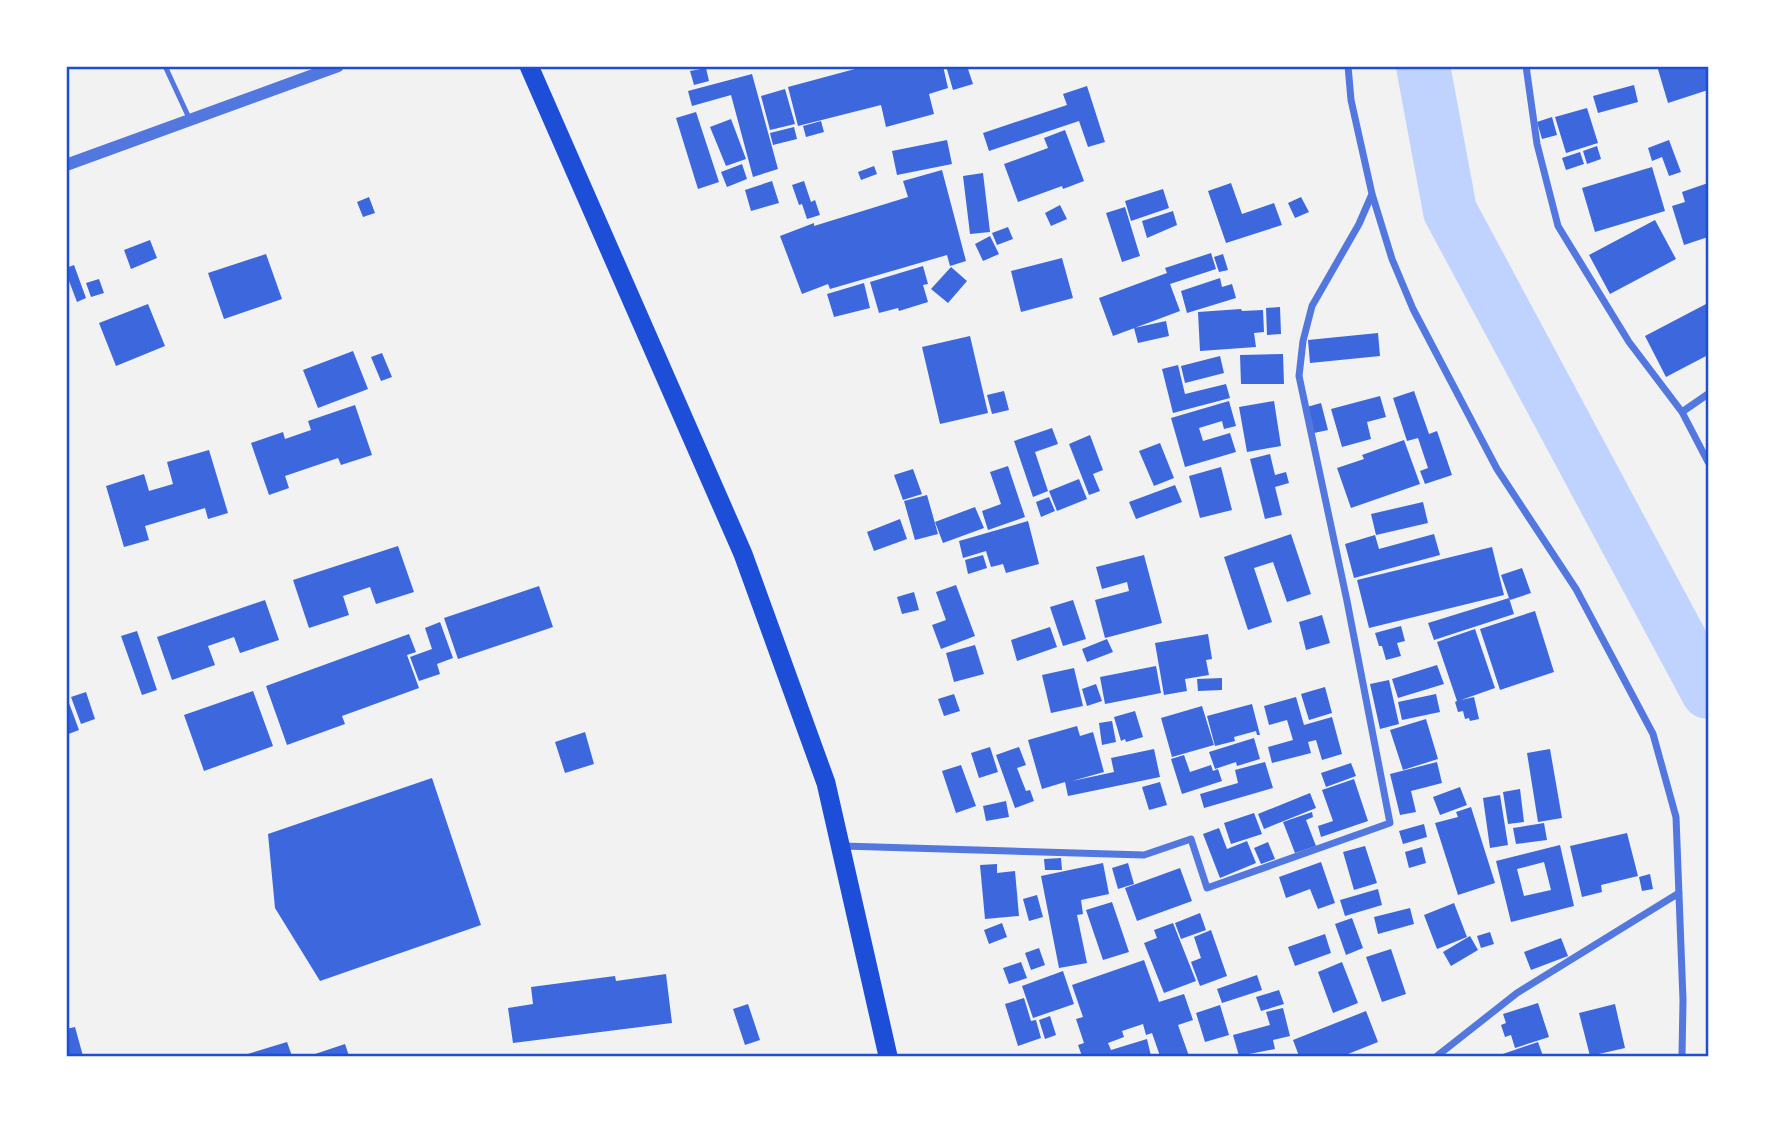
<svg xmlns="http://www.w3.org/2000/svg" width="1775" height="1123" font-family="Roboto,sans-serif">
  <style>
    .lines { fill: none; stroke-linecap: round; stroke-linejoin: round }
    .river { stroke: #bfd3fe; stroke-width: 54 }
    .building { fill: #3d67dc; fill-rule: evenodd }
    .service { stroke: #5277de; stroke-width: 5 }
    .minor { stroke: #5277de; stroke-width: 7 }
    .tertiary { stroke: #5277de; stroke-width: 12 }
    .trunk { stroke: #1d4ed8; stroke-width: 19 }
    .neatline { fill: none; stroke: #1d4ed8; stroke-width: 2.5 }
  </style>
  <rect width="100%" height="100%" fill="#f2f2f2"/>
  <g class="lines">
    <!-- river -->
    <path class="river" d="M1423,66L1450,211L1708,692"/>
  </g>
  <!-- building -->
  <path class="building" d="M866,66H943L948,88L929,94L934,114L886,127L881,105L798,126L788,87Z
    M946,66H967L973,84L953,90Z
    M1657,66H1708V90L1668,103Z
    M706,68L709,81L694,85L690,71Z
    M752,74L778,169L753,177L731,95L692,106L688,91Z
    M1634,85L1638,102L1598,113L1593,96Z
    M1087,86L1105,142L1088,147L1079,121L989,151L983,133L1067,105L1063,94Z
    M785,89L795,124L770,130L761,96Z
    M1587,108L1598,143L1566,153L1555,117Z
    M696,112L719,182L698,189L676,118Z
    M1552,117L1557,135L1542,139L1537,122Z
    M731,119L746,159L726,166L710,127Z
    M821,121L824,132L806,137L803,126Z
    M794,127L797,139L773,145L770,133Z
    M1065,130L1084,181L1063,189L1062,186L1018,202L1004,164L1048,148L1044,138Z
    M947,140L952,164L897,175L892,151Z
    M1669,140L1681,172L1669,176L1662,157L1652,161L1648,148Z
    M1597,146L1601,159L1587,164L1583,151Z
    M1580,152L1584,164L1566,170L1562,158Z
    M742,164L747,179L727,187L721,172Z
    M874,166L877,174L861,180L858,172Z
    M1652,167L1665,211L1595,232L1582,188Z
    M942,170L966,261L950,266L947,255L830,289L828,284L802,294L780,236L814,223V226L908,197L903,181Z
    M983,173L990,232L970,234L963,176Z
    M772,181L779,203L751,211L745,190Z
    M804,181L811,202L815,200L820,215L807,219L802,204L799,205L792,185Z
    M1231,183L1242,214L1274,203L1282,225L1226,243L1208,191Z
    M1708,183V237L1684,245L1672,206L1685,202L1682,192Z
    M1163,189L1169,208L1131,221L1125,201Z
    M369,197L375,213L363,217L357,202Z
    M1301,197L1309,212L1295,218L1288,203Z
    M1060,205L1067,219L1051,226L1045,213Z
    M1125,207L1140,256L1122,262L1106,213Z
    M1173,211L1177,225L1147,238L1142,221Z
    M1655,220L1676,259L1610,294L1589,255Z
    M1008,227L1013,239L997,245L992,233Z
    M990,236L999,254L983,261L975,244Z
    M150,240L157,258L131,269L124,250Z
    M1211,253L1216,269L1170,284L1180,311L1113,336L1099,298L1167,273L1165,268Z
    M266,254L282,299L224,319L208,273Z
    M1223,254L1228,270L1219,272L1214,257Z
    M1062,258L1073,298L1021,312L1011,271Z
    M74,265L86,298L77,302L66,273V268Z
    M923,266L928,284L923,285L928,302L899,311L898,308L879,313L870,282Z
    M951,267L967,281L948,303L931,289Z
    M1220,278L1222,287L1232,284L1236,298L1187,313L1181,291Z
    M99,279L104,293L91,297L86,283Z
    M864,283L870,308L834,317L827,294Z
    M1708,303V355L1666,377L1645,336Z
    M148,304L165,346L116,366L99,323Z
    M1280,307L1281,334L1267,335L1266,308Z
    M1241,309L1242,311L1263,310L1264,332L1254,333L1256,347L1200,351L1198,312Z
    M1166,321L1169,336L1138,343L1134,328Z
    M1378,333L1380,356L1310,363L1308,340Z
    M970,336L988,413L940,424L922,347Z
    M353,351L368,389L318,408L303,370Z
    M382,353L392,377L381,381L371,357Z
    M1283,354L1284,384H1241L1240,355Z
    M1220,356L1224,373L1185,383L1181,366Z
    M1178,365L1185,394L1226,384L1230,398L1173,413L1162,369Z
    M1004,391L1009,410L992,414L987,395Z
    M1414,391L1429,434L1437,431L1452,475L1425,484L1420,471L1428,468L1418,438L1407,441L1393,398Z
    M1380,396L1386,417L1367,422L1371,439L1342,447L1331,409Z
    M1229,401L1236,426L1224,429L1222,421L1199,428L1203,441L1230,433L1236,452L1185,467L1171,418Z
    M1274,401L1281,446L1247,452L1239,407Z
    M1321,403L1328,430L1314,433L1307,407Z
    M355,405L372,455L341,465L338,458L285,476L289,488L269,495L251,443L283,432L285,439L311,430L308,421Z
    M1052,428L1058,444L1035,452L1048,491L1033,497L1014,441Z
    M1090,435L1103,470L1093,474L1100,491L1089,495L1069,444Z
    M1404,440L1420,484L1351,508L1337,468L1364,459L1362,455Z
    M1160,443L1174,478L1154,486L1139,451Z
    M209,450L228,513L208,519L205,508L145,526L149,540L124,547L106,486L144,474L149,491L173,484L167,462Z
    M1270,454L1275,475L1286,472L1289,483L1275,487L1282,515L1265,519L1250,459Z
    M1008,466L1025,517L988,530L982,511L1001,504L990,472Z
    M1221,467L1232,510L1200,518L1189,476Z
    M913,469L922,494L903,500L894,475Z
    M1079,479L1087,499L1057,511L1049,491Z
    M1175,485L1182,502L1136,519L1129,502Z
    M927,495L938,534L915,540L904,501Z
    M1049,497L1055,511L1041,517L1036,502Z
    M1423,502L1428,523L1376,535L1371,514Z
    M975,507L984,528L943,543L935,522Z
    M900,519L907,539L874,551L867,532Z
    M1028,521L1039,564L1006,573L1003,564L991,567L986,551L963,558L959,541Z
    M1291,534L1311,594L1287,602L1273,562L1254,568L1272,622L1248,630L1224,557Z
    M1434,534L1440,555L1354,578L1345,544L1375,535L1379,549Z
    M398,546L414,592L376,604L370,587L343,596L349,615L309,628L293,580Z
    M1492,547L1504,595L1369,628L1357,580Z
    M983,555L987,568L968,574L965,560Z
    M1144,555L1162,623L1105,638L1095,600L1129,591L1127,582L1102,589L1096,567Z
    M1522,568L1531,593L1510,600L1509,598L1514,614L1434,640L1428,623L1509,598L1501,575Z
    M956,585L975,636L941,649L932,625L946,620L936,592Z
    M539,586L553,627L458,659L444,618Z
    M914,592L919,610L902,614L897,597Z
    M265,600L279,640L240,653L234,637L208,646L215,665L172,680L157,637Z
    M1073,600L1086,639L1063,646L1050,607Z
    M1535,611L1554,672L1500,690L1480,629Z
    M1322,615L1330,643L1306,650L1299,622Z
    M440,622L453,658L437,664L440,674L419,681L410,657L432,649L425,628Z
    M1401,626L1405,641L1397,643L1401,656L1386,660L1382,646H1379L1375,633Z
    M1050,627L1057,647L1017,661L1011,640Z
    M1475,629L1495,688L1461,700L1474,697L1479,719L1470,721L1469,718L1465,719L1463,711L1458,712L1455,702L1457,701L1437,642Z
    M137,631L157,690L142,695L121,636Z
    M409,634L416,652L407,655L419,688L342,716L345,724L287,745L266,686Z
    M1208,634L1212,659L1206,660L1209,675L1185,679L1187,691L1164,695L1155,643Z
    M1107,639L1113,652L1087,662L1082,649Z
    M975,645L984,674L954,682L946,653Z
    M1437,665L1444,684L1398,698L1392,679Z
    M1156,666L1161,693L1105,704L1100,677Z
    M1074,668L1083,706L1051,713L1042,675Z
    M1222,678V690L1198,691L1197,679Z
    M1389,680L1399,724L1380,729L1370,684Z
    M1096,684L1102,701L1087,706L1082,689Z
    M1325,687L1332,713L1309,720L1301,694Z
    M253,691L273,746L204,771L184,715Z
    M86,692L95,719L81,724L71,697Z
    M954,694L960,711L944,716L938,699Z
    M1436,694L1440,712L1402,720L1398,702Z
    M66,695L79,730L66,735Z
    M1296,697L1304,725L1332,717L1342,754L1322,760L1316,740L1308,742L1311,753L1272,763L1268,747L1293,740L1287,720L1269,725L1264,706Z
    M1252,704L1260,735H1257L1256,731L1234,737L1235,741L1215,746L1207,716Z
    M1202,706L1214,745L1172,757L1161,718Z
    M1135,711L1143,737L1126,742L1125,739L1121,741L1114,717Z
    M1426,719L1438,759L1403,770L1390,730Z
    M1112,721L1116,742L1102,745L1099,723Z
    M1077,726L1080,736L1093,732L1104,772L1072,781L1114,772L1111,758L1154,749L1160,777L1068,796L1065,782L1042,789L1028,740Z
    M585,732L594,764L565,773L555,742Z
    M1254,738L1260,759L1237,766L1236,762L1215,769L1209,752Z
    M990,747L998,772L979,778L971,753Z
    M1019,747L1026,765L1017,768L1026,791L1030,790L1034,801L1015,808L996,755Z
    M1550,749L1562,818L1538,822L1527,753Z
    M1184,755L1190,772L1211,765L1213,771L1218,769L1222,781L1182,794L1171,759Z
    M1265,762L1273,788L1204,808L1200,794L1238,783L1235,770Z
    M1437,762L1442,783L1411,791L1416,812L1400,815L1390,774Z
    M1351,763L1356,776L1326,787L1321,773Z
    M961,765L976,806L956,813L942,771Z
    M432,778L481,925L320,981L275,908L268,834Z
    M1354,779L1368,821L1321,837L1318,826L1333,821L1322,790Z
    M1160,782L1167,805L1149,810L1142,787Z
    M1460,787L1467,805L1440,815L1433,797Z
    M1520,789L1524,822L1508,824L1503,792Z
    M1310,793L1316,808L1264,829L1258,814Z
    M1500,795L1508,845L1490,848L1483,798Z
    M1006,801L1009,817L986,821L983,806Z
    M1471,807L1495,883L1458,895L1435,823L1458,817L1456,812Z
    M1312,812L1313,817L1306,820L1316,846L1295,853L1283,822Z
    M1254,813L1262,834L1231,844L1224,823Z
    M1544,823L1547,840L1516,844L1513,828Z
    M1424,824L1427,837L1403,844L1399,831Z
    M1219,828L1227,849L1247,841L1256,863L1220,878L1203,834Z
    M1627,833L1638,876L1601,885L1602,892L1582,897L1570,846Z
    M1268,842L1275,859L1261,864L1254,848Z
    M1560,845L1574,906L1511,922L1496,861ZM1544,862L1551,890L1524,896L1517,869Z
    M1365,846L1377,883L1354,890L1343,852Z
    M1422,847L1426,863L1409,868L1405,852Z
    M1061,858L1062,870H1045L1044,859Z
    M1321,862L1335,903L1318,909L1310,889L1286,898L1279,877Z
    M1103,863L1109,894L1081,900L1083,914L1077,915L1087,963L1059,968L1041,876Z
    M1128,863L1134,884L1118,889L1112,868Z
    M997,864V873L1015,871L1019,916L985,919L980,865Z
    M1180,868L1192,901L1137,921L1125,888Z
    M1650,874L1653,889L1642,891L1639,877Z
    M1378,889L1382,905L1345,916L1340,900Z
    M1037,895L1043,917L1029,921L1023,899Z
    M1112,902L1129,952L1103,960L1086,910Z
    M1454,903L1467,937L1437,949L1424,915Z
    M1410,908L1414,924L1378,934L1374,917Z
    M1200,913L1206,930L1181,939L1175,923Z
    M1352,918L1363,948L1346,955L1335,924Z
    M1002,923L1007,937L989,944L984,930Z
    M1173,923L1196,981L1164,993L1144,943L1157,938L1154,930Z
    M1211,930L1227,976L1200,986L1191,962L1201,958L1194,937Z
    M1490,932L1494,944L1481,948L1477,936Z
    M1325,934L1331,953L1295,966L1288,947Z
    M1470,936L1478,950L1451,966L1443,952Z
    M1561,938L1568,956L1531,970L1524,952Z
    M1039,948L1045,965L1031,970L1025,953Z
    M1391,949L1406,994L1382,1002L1366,957Z
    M1144,960L1159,1002L1184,994L1193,1020L1178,1025L1189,1056H1160L1152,1033L1146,1035L1143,1024L1122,1031L1124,1037L1108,1043L1111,1050L1147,1039L1151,1056H1082L1078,1045L1084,1043L1076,1019L1083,1017L1072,985Z
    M1021,962L1027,978L1009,984L1003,968Z
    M1342,962L1358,1003L1333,1013L1318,972Z
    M1063,971L1074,1004L1033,1018L1022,986Z
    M666,974L672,1023L513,1043L508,1008L533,1004L531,987L615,976L616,981Z
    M1257,975L1262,990L1222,1003L1217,989Z
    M1279,990L1284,1004L1261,1011L1256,997Z
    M1024,998L1031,1021L1036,1020L1041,1038L1018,1046L1005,1004Z
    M1538,1003L1549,1037L1515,1048L1511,1035L1505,1037L1501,1025L1506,1023L1503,1014Z
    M748,1004L760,1040L745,1045L733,1009Z
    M1615,1004L1625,1048L1590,1056L1579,1013Z
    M1220,1005L1229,1035L1205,1042L1196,1013Z
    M1283,1008L1290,1036L1273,1040L1275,1049L1239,1056L1233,1035L1270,1025L1266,1012Z
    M1366,1011L1378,1042L1343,1056H1299L1293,1040Z
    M1050,1016L1056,1035L1045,1039L1039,1020Z
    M75,1027L83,1056H66V1029Z
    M287,1042L292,1056H241Z
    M1538,1042L1543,1056H1497Z
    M345,1044L349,1056H309Z"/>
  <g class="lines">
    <!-- service -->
    <path class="service" d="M165,66L190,120"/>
    <!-- minor -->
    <path class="minor" d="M1348,66L1351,100L1372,194L1392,259L1413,309L1497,469L1576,589L1653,734L1676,817L1683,1000L1682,1056
      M1526,66L1537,144L1558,226L1629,342L1682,412L1708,462
      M1682,412L1708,394
      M843,846L1144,855L1191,839L1207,888L1390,823L1347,601L1299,376L1303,341L1312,306L1359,224L1372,194
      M1437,1056L1517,993L1679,893"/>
    <!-- tertiary -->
    <path class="tertiary" d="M66,165L338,66"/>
    <!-- trunk -->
    <path class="trunk" d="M529,66L743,554L826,783L888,1056"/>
  </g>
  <!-- border -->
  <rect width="1775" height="1123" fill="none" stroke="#ffffff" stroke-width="136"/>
  <rect x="68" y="68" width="1639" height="987" class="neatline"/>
</svg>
